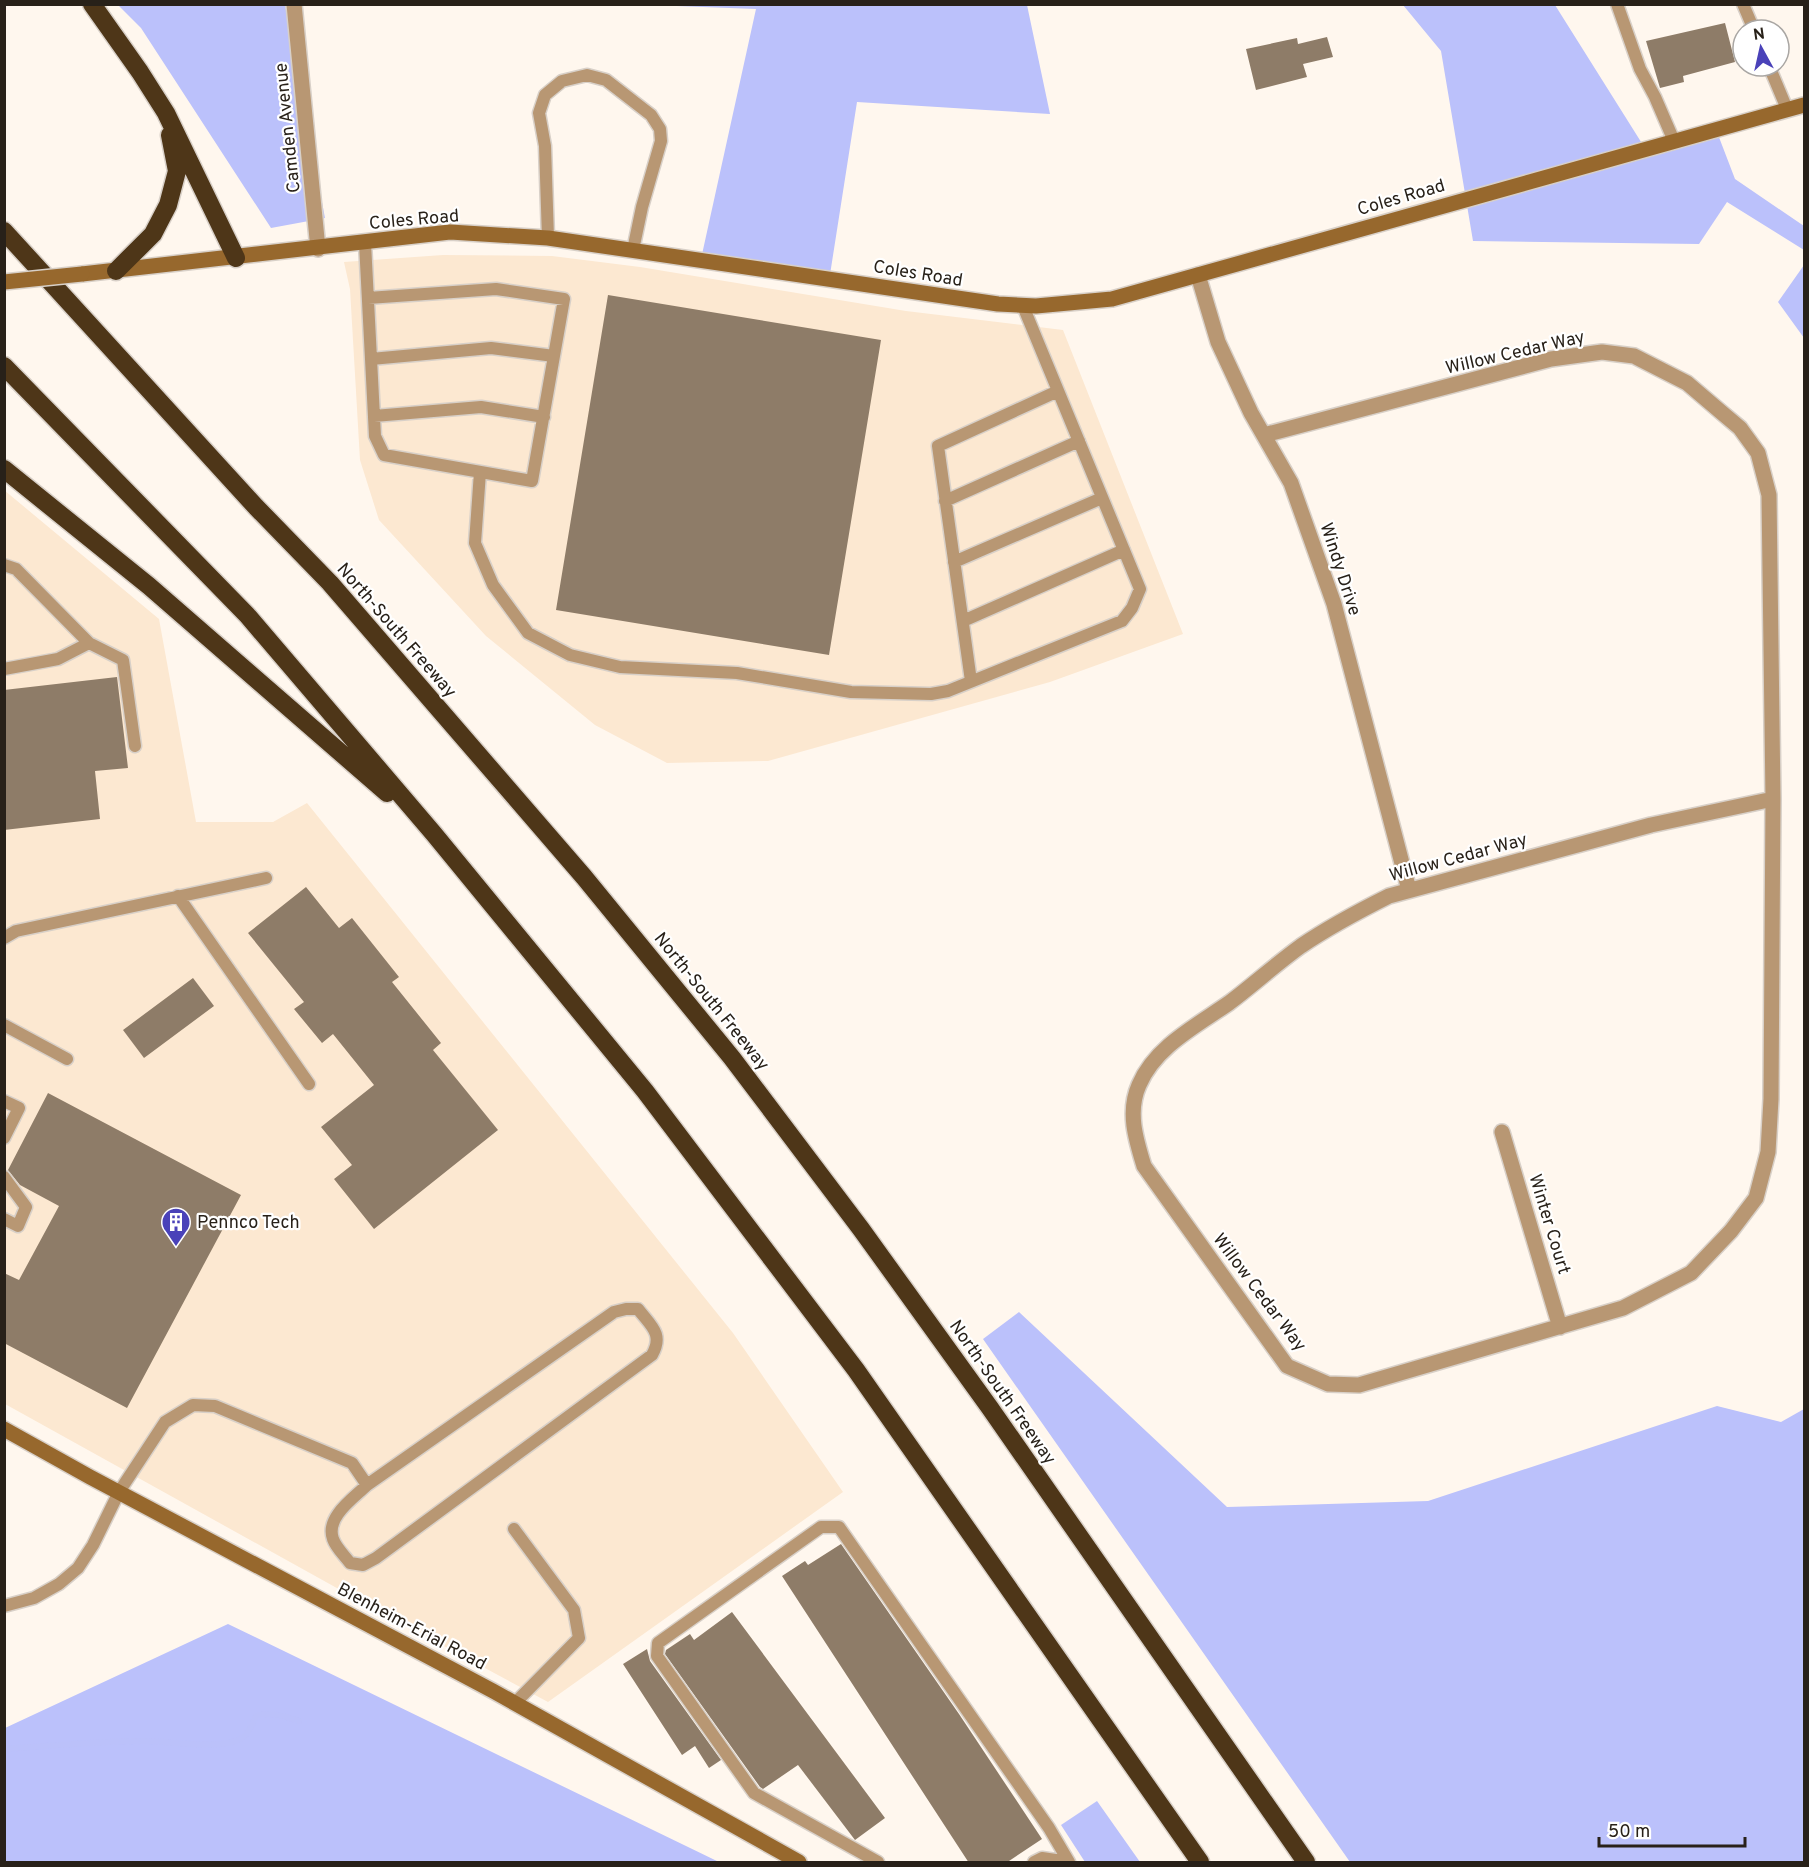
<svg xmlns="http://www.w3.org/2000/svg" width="1809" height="1867" font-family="Overpass,sans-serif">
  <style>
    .built { fill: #fce8d1 }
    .forest { fill: #bbc1fb }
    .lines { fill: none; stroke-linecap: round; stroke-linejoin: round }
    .stream { stroke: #bbc1fa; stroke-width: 6 }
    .building { fill: #8e7c68 }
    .lane-casing { stroke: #d8d0c8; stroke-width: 15 }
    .street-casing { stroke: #d8d0c8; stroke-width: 18 }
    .secondary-casing { stroke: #d8d0c8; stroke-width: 18 }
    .highway-casing { stroke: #d8d0c8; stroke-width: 21 }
    .lane { stroke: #b89773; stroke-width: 12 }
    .street { stroke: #b89773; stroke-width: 15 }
    .secondary { stroke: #97682d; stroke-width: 15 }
    .highway { stroke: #4e3618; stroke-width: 18 }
    .secondary-bridge-casing { stroke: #d8d0c8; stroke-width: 18; stroke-linecap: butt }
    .secondary-bridge { stroke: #97682d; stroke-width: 15 }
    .labels { text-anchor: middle; stroke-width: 4.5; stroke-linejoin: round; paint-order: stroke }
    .street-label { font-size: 18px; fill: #282119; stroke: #fff }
    .poi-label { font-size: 18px; fill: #282119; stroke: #fff; text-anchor: start }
  </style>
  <rect width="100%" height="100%" fill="#fff7ee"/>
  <!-- built -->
  <path class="built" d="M443,255L552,256L640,267L906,311L1063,330L1183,634L1050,682L768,761L667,763L595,725L486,636L379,520L360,460L350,289L344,262Z
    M4,490L159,619L196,822H273L307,803L733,1333L843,1492L548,1702L362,1602L5,1404Z"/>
  <!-- forest -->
  <path class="forest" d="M118,5H285L325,218L271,228L141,28Z
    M650,5H1027L1050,114L857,102L829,281L701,259L756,9Z
    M1403,5H1555L1648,153L1717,132L1735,179L1804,226V250L1727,202L1699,244L1473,241L1441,51Z
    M1804,265V338L1778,302Z
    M1019,1312L1227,1507L1428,1501L1717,1406L1781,1422L1804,1409V1862H1350L983,1339Z
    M228,1624L719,1862H5V1728Z
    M1097,1801L1140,1862H1085L1061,1825Z"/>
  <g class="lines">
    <!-- stream -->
    <path class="stream" d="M4,1749C51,1746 98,1741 144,1741C171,1741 206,1748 232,1742C247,1739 250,1729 256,1716C272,1711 283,1716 299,1721"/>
  </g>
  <!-- building -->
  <path class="building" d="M1725,23L1735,62L1683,76L1684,82L1660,88L1646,41Z
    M1327,37L1333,57L1303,64L1307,77L1256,90L1246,49L1297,38L1298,44Z
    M608,295L881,340L829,655L556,610Z
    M117,677L128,768L95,771L100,819L4,830V690Z
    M306,887L339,928L352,918L399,977L392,982L441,1043L433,1050L498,1130L374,1229L334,1179L352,1165L321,1127L374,1085L333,1034L322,1043L294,1009L304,1002L248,933Z
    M193,978L214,1006L144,1058L123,1030Z
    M48,1093L241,1195L127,1408L4,1343V1273L19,1280L59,1206L20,1185L8,1170Z
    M841,1544L959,1714L1042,1839L1006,1863H969L782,1576L805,1561L808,1565Z
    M732,1612L885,1818L855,1840L798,1765L763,1789L760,1787L665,1654L666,1650L690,1634L694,1640Z
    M647,1649L650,1661L721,1760L709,1768L695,1746L682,1755L623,1664Z"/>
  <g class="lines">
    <!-- lane casing -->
    <g class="lane-casing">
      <path id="lane" d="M1617,4L1640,69L1655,97L1674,141
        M1743,4L1754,30
        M1769,66L1787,109
        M548,238L545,146L539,113L545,95L562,81L587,75L606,80L651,115L660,129L661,141L642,207L633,250
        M365,243L375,436L384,455L532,481L564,299L496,289L368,298
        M371,359L491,348L554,356
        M374,416L481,407L544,417
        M480,472L475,543L493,585L528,633L570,655L620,667L737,673L851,692L931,694L948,691L1122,621L1132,608L1140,589L1023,306
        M945,501L1079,441
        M954,562L1102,498
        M4,565L16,569L89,643L123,660L135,746
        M963,621L1124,550
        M4,669L58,659L89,643
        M971,681L938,446L1058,391
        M178,896L309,1084
        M4,938L16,931L266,878
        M4,1025L67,1059
        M4,1101L19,1108L4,1138
        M4,1177L26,1207L18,1226L4,1219
        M626,1309H638C651,1326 664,1334 652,1355L376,1558L363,1565L350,1563C345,1556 336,1548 333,1539C325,1517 354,1498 367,1485L614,1312Z
        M514,1529L574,1610L579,1638L515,1703
        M4,1606L34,1598L59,1584L78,1568L93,1545L119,1492L165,1422L193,1405L215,1406L352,1463L367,1485
        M878,1862L754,1793L657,1656L658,1643L821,1527H839L1049,1828L1069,1862
        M1034,1862L1042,1858L1069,1862"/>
    </g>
    <!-- street casing -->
    <g class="street-casing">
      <path id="street" d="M294,4L318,249
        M1198,275L1218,342L1251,413L1291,483L1334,604L1409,890
        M1264,435L1551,359L1602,352L1634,356L1687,383L1721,412L1740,428L1758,453L1769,495L1773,799L1771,1099L1768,1152L1756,1198L1731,1231L1691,1273L1623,1308L1359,1385L1328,1384L1287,1366L1144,1166C1136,1140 1127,1112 1139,1085C1155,1047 1196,1026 1229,1003C1253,985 1276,964 1301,946C1329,927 1359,911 1389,896L1651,825L1773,799
        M1502,1132L1560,1327"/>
    </g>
    <!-- secondary casing -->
    <g class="secondary-casing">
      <path id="secondary" d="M82,274L450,232L548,238L998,304L1036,306L1112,299L1804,105
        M4,1429L90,1477L493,1691L799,1862"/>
    </g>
    <!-- highway casing -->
    <g class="highway-casing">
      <path id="highway" d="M92,4L140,72L166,113L236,258
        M4,231L256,507L330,583L584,877L732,1058L861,1229L990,1408L1306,1862
        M116,271L153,234L168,205L177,171L170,135
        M4,366L247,615L434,834L645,1091L856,1370L1200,1862
        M4,469L149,586L387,793"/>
    </g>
    <!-- lane -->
    <use href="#lane" class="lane"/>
    <!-- street -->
    <use href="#street" class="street"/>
    <!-- secondary -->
    <use href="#secondary" class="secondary"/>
    <!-- highway -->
    <use href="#highway" class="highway"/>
    <!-- secondary-bridge casing -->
    <g class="secondary-bridge-casing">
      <path id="secondary-bridge" d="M4,282L82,274"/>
    </g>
    <!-- secondary-bridge -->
    <use href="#secondary-bridge" class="secondary-bridge"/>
  </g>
  <!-- icons -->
  <defs>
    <g id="building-pin" transform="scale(1.5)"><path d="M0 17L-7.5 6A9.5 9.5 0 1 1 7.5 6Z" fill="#4a42b9" stroke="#fff"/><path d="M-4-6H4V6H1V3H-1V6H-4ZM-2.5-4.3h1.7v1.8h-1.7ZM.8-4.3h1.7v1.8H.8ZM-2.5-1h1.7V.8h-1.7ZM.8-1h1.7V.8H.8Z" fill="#fff"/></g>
  </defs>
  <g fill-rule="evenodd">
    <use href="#building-pin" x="176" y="1222"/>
  </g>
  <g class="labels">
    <!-- street labels -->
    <g class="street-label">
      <text transform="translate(287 128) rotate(-96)" y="6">Camden Avenue</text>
      <text transform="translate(1401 197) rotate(-16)" y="6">Coles Road</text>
      <text transform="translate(414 219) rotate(-5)" y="6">Coles Road</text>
      <text transform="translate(918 273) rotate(9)" y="6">Coles Road</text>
      <text transform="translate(1515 352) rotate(-13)" y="6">Willow Cedar Way</text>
      <text transform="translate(1341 569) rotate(72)" y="6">Windy Drive</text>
      <text transform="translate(397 630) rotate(49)" y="6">North-South Freeway</text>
      <text transform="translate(1458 857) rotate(-15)" y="6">Willow Cedar Way</text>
      <text transform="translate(712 1001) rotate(51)" y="6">North-South Freeway</text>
      <text transform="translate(1550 1224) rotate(73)" y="6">Winter Court</text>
      <text transform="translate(1260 1292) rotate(53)" y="6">Willow Cedar Way</text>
      <text transform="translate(1003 1392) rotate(55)" y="6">North-South Freeway</text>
      <text transform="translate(412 1626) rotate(28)" y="6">Blenheim-Erial Road</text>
    </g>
    <!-- poi labels -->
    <g class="poi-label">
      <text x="197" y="1228">Pennco Tech</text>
    </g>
  </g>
  <!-- border -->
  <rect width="1809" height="1867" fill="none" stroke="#282119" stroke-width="12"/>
  <!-- north arrow -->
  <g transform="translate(1761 48) rotate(352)"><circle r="28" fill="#ffffff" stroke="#a9a6a3" stroke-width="1.5"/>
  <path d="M0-4.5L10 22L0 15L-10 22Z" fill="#4a42b9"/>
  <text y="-9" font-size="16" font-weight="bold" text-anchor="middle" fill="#282119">N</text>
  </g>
  <!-- scale -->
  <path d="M1599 1837v9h146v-9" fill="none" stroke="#282119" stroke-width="3"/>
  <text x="1608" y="1837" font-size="18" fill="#282119" stroke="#ffffff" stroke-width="4.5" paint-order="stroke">50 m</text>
</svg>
